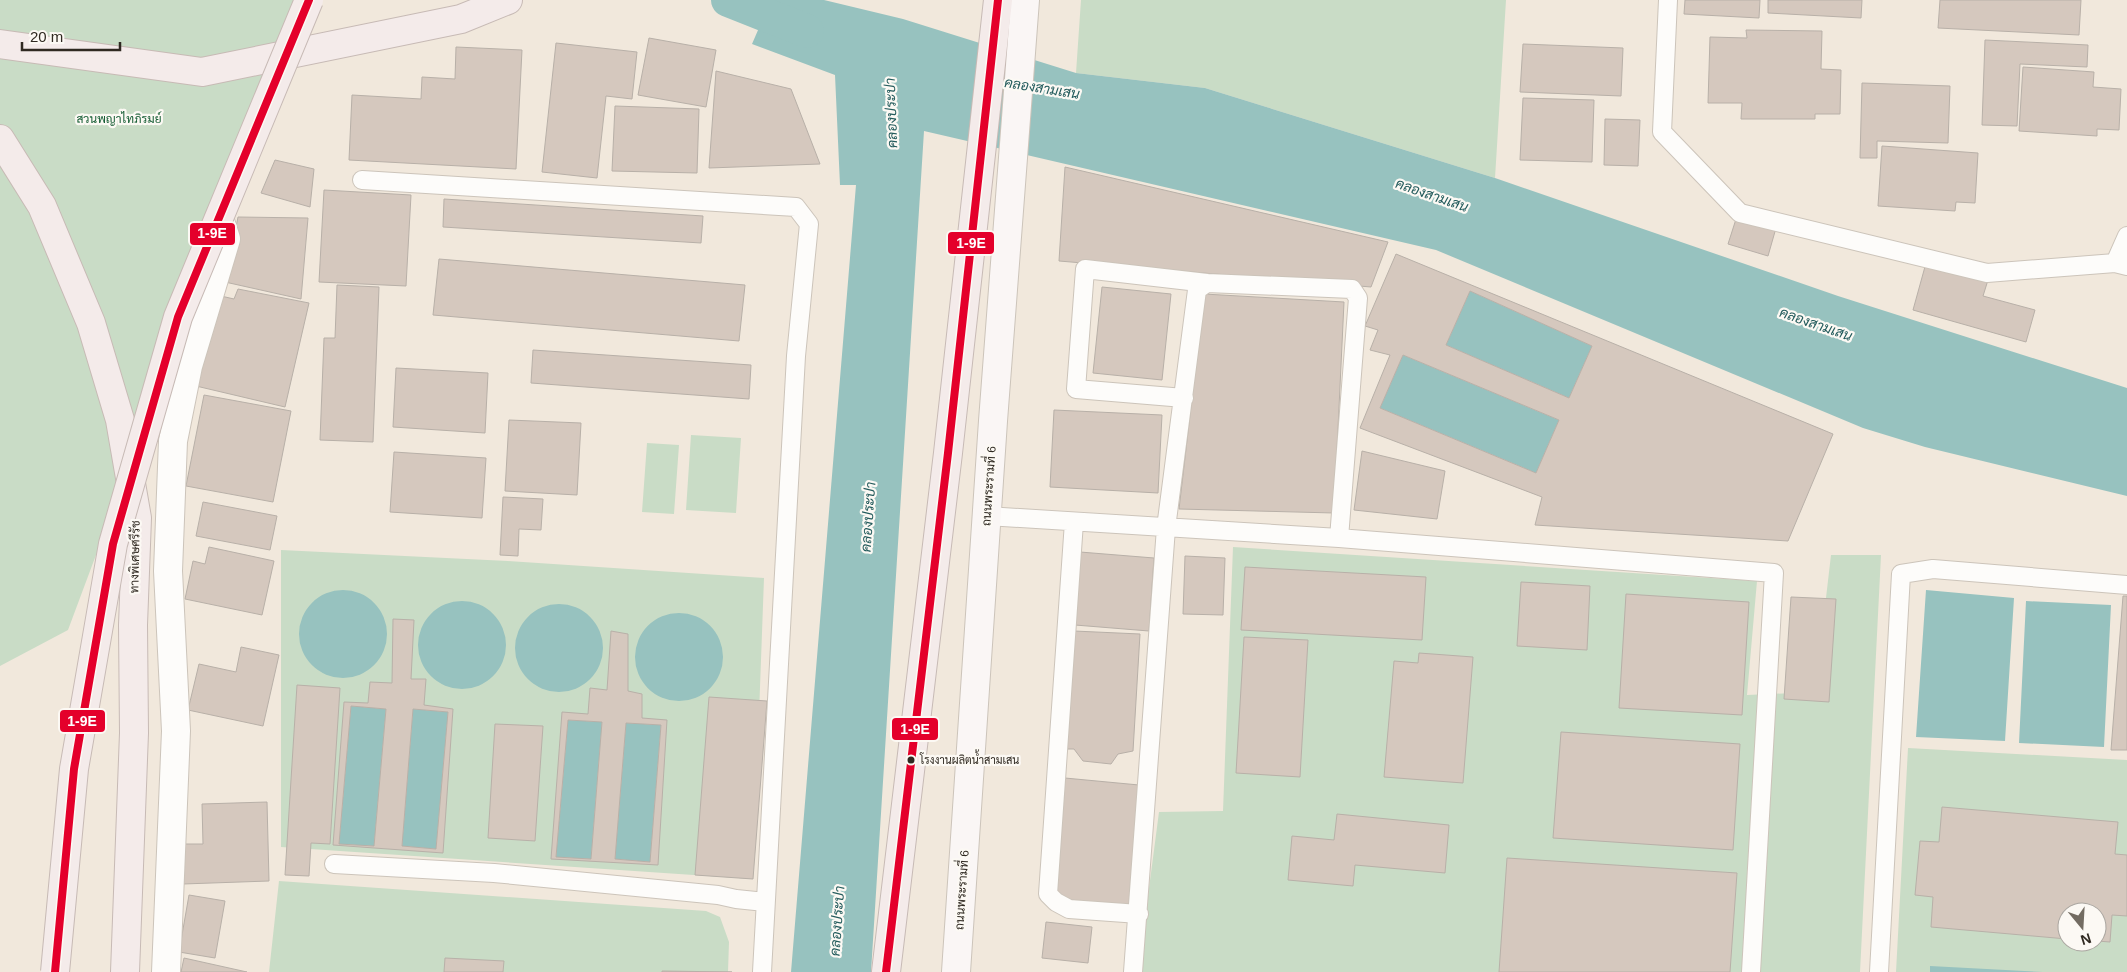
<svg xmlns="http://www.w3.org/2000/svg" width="2127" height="972" font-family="Helvetica,Sarabun,sans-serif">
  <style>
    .green { fill: #c9dcc6; fill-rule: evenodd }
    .water { fill: #97c2bf }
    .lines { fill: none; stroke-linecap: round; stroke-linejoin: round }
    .canal { stroke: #97c2bf; stroke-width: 34 }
    .building { fill: #d5c8be; stroke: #b8b0a8; fill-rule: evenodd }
    .lane-casing { stroke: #ccc4ba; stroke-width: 20 }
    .street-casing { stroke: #ccc4ba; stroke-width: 30 }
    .secondary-casing { stroke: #ccc4ba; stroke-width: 30 }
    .highway-casing { stroke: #c7bab5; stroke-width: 30 }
    .lane { stroke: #fdfcfa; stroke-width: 18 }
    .street { stroke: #fdfcfa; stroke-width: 28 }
    .secondary { stroke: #faf6f5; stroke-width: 28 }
    .highway { stroke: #f4ebea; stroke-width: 28 }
    .highway-bridge-casing { stroke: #c7bab5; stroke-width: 30; stroke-linecap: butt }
    .highway-bridge { stroke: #f4ebea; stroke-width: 28 }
    .bus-1-casing { stroke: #fcf9f4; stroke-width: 11 }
    .bus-1 { stroke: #e4002b; stroke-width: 8 }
    .bus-dot { fill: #2f2921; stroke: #fcf9f4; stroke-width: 2 }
    .labels { text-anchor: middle; stroke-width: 4.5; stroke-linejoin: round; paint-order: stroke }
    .bus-label { font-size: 11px; fill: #2f2921; stroke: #fcf9f4; text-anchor: start }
    .park-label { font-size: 12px; fill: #175e35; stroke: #fcf9f4 }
    .street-label { font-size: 12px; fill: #2f2921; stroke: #fcf9f4 }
    .water-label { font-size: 14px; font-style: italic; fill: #235b5c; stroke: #fcf9f4 }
    .line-badge { stroke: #fcf9f4; stroke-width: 2 }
    .badge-label { font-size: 14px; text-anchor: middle; font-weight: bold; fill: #fff }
  </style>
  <rect width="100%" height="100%" fill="#f1e8dc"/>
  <!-- green -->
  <path class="green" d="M0,0H306L206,212L184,319L68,630L0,666Z
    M1081,0H1506L1495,178L1205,88L1076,73Z
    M691,435L741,438L736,513L686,510Z
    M647,443L679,445L674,514L642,512Z
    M1233,547L1757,581L1747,695L1815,692L1831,555H1881L1860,972H1138L1159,812L1223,811Z
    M281,550L508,561L764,578L753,879L281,847Z
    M1908,748L2127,760V972H1896ZM2067,912H2097V942H2067Z
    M279,881L706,911L720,917L729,942L728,972H269Z"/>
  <!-- water -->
  <path class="water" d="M771,0H824L903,19L1076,73L1205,88L1495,178L1838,296L2127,388V496L1925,447L1863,428L1436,250L924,131L871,972H791L856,185H840L835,75L752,44Z
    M1470,291L1592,346L1569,398L1446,345Z
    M1403,355L1559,420L1536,473L1380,408Z
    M299 634a44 44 0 1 1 88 0a44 44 0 1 1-88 0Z
    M1926,590L2014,598L2005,741L1916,737Z
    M418 645a44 44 0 1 1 88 0a44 44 0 1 1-88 0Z
    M2026,601L2111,605L2104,747L2019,743Z
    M515 648a44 44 0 1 1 88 0a44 44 0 1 1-88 0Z
    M635 657a44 44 0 1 1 88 0a44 44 0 1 1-88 0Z
    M351,706L386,709L374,846L339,844Z
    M413,709L448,712L436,849L402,846Z
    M568,720L602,722L591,859L556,857Z
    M626,723L661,725L650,862L615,859Z
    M1930,966L2043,972H1930Z"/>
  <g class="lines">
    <!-- canal -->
    <path class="canal" d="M728,0L807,31"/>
  </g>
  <!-- building -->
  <path class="building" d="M1685,0H1760L1759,18L1684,14Z
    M1768,0H1862L1861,18L1768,13Z
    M1940,0H2081L2079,35L1938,28Z
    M1746,30L1822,31L1821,69L1841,70L1840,114H1815V119H1741L1742,103H1708L1710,37L1747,38Z
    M649,38L716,50L706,107L638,95Z
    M1985,40L2088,45L2087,67L2020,64L2017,126L1982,125Z
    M556,43L637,52L632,99L606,96L597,178L542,172Z
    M1523,44L1623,48L1621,96L1520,92Z
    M456,47L522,50L516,169L349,160L352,95L421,99L422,77L455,79Z
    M2023,67L2094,72L2093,87L2121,89L2119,130L2097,129V136L2019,131Z
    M716,71L791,89L820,164L709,168Z
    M1862,83L1950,86L1948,143L1877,141V158H1860Z
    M1523,98L1594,100L1592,162L1520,160Z
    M615,106L699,109L697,173L612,171Z
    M1605,119L1640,120L1638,166L1604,165Z
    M1882,146L1978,153L1975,203L1956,202L1955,211L1878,206Z
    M275,160L314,169L310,207L261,193Z
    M1065,167L1388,242L1371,287L1059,261Z
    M324,190L411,195L406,286L319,282Z
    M444,199L703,216L701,243L443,227Z
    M1737,216L1776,228L1768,256L1728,244Z
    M238,217L308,218L301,299L225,282Z
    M1396,254L1833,434L1788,541L1535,525L1542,497L1360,428L1390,355L1370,350L1378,330L1365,326ZM1470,291L1592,346L1569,398L1446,345ZM1403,355L1559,420L1536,473L1380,408Z
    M439,259L745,285L739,341L433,315Z
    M1926,263L1988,280L1983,296L2035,310L2026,342L1913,310Z
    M337,285L379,287L373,442L320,440L324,338H335Z
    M1102,287L1171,294L1162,380L1093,373Z
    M238,289L309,303L285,407L196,386L221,296L234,299Z
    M1204,294L1344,302L1334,513L1179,509Z
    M533,350L751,365L749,399L531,383Z
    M396,368L488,373L485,433L393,427Z
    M204,395L291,411L273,502L186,486Z
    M1054,410L1162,415L1158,493L1050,487Z
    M509,420L581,423L577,495L505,491Z
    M1362,451L1445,471L1437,519L1354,510Z
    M394,452L486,458L482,518L390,512Z
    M503,497L543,499L541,530L519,529L518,556L500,555Z
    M203,502L277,516L270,550L196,536Z
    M209,547L274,561L262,615L185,599L193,561L205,564Z
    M1080,552L1154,558L1149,631L1075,625Z
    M1185,556L1225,558L1223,615L1183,614Z
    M1245,567L1426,577L1422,640L1241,630Z
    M1521,582L1590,586L1587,650L1517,646Z
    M1626,594L1749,602L1742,715L1619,708Z
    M2123,596H2127V750H2111Z
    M1791,597L1836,599L1829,702L1784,699Z
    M393,619L414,620L411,679H426L424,705L453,709L443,853L333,845L344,702L368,703L370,682L392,683ZM351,706L386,709L374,846L339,844ZM413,709L448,712L436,849L402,846Z
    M611,631L628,634V691L642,694V718L667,720L658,865L551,859L562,712L588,714L590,688L607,690ZM568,720L602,722L591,859L556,857ZM626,723L661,725L650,862L615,859Z
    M1074,631L1140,634L1133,751L1118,754L1111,764L1083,761L1074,749H1067Z
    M1244,637L1308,640L1300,777L1236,773Z
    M241,647L279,655L263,726L188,710L199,664L236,672Z
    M1419,653L1473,657L1463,783L1384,777L1394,661L1418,663Z
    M297,685L340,688L330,844L311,843L309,876L285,875Z
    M709,697L767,701L753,879L695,875Z
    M495,724L543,726L535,841L488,838Z
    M1561,732L1740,744L1733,850L1553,838Z
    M1065,778L1139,785L1132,904L1069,902L1053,890Z
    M267,802L269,881L183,884V844H203L202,804Z
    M1942,807L2118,822L2115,854L2127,855V916L2112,915L2110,942L2097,941V912H2067V939L1931,927L1933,897L1915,895L1920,841L1939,842Z
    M1337,814L1449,825L1445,873L1355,865L1353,886L1288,880L1292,836L1334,840Z
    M1507,858L1737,873L1730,972H1499Z
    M189,895L225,901L215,958L179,952Z
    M1046,922L1092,927L1088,963L1042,958Z
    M184,958L247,972H181Z
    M445,958L504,961L503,972H444Z
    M662,971L732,972H662Z"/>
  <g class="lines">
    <!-- lane casing -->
    <g class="lane-casing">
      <path id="lane" d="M1668,0L1662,132L1740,213L1987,273L2115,263L2127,266
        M362,180L796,207L809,224L796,356L762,972
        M2115,263L2127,236
        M1184,398L1076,389L1085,269L1207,283
        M987,516L1339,538L1774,573L1751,972
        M1074,522L1048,894L1056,902L1069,909L1139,914
        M334,864L494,873L718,895L736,899L765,902
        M1133,972L1166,528L1197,290L1207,283L1352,289L1358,298L1339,538
        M1879,972L1901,574L1933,569L2127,585"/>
    </g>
    <!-- street casing -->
    <g class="street-casing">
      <path id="street" d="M166,972L176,731L168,571L173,441L188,366L226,239L219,218"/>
    </g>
    <!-- secondary casing -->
    <g class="secondary-casing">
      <path id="secondary" d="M956,972L993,421L1025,0"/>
    </g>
    <!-- highway casing -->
    <g class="highway-casing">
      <path id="highway" d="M0,44L202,72L461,19L508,0
        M0,139L42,206L91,323L120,420L137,518L133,625L134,733L125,972
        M886,972L948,453L998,0"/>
    </g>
    <!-- lane -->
    <use href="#lane" class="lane"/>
    <!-- street -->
    <use href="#street" class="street"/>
    <!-- secondary -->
    <use href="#secondary" class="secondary"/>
    <!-- highway -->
    <use href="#highway" class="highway"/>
    <!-- highway-bridge casing -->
    <g class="highway-bridge-casing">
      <path id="highway-bridge" d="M55,972L74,769L113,544L178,317L309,0"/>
    </g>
    <!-- highway-bridge -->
    <use href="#highway-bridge" class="highway-bridge"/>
    <!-- bus-1 casing -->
    <g class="bus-1-casing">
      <path id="bus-1" d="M55,972L74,769L113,544L178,317L309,0
        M886,972L948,453L998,0"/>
    </g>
    <!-- bus-1 -->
    <use href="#bus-1" class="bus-1"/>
  </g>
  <!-- markers -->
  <circle class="bus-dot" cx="911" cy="760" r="4.5"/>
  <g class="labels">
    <!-- bus labels -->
    <g class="bus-label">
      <text x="920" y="764">โรงงานผลิตน้ำสามเสน</text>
    </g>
    <!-- park labels -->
    <g class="park-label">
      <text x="119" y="123">สวนพญาไทภิรมย์</text>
    </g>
    <!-- street labels -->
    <g class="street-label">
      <text transform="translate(989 486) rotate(-86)" y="4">ถนนพระรามที่ 6</text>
      <text transform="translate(135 557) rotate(-89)" y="4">ทางพิเศษศรีรัช</text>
      <text transform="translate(962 890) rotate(-86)" y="4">ถนนพระรามที่ 6</text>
    </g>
    <!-- water labels -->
    <g class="water-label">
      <text transform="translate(1042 88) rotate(9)" y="5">คลองสามเสน</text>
      <text transform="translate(891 113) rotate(-92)" y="5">คลองประปา</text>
      <text transform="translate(1432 195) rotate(19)" y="5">คลองสามเสน</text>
      <text transform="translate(1816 324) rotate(19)" y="5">คลองสามเสน</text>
      <text transform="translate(868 517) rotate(-86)" y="5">คลองประปา</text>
      <text transform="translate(837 921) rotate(-86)" y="5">คลองประปา</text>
    </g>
  </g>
  <g class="line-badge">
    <rect x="189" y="222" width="47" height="24" rx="5" fill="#e4002b"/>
    <rect x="947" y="231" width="48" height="24" rx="5" fill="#e4002b"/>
    <rect x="59" y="709" width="47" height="24" rx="5" fill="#e4002b"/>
    <rect x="891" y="717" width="48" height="24" rx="5" fill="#e4002b"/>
  </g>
  <g class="badge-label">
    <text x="212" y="238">1-9E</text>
    <text x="971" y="248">1-9E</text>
    <text x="82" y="726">1-9E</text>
    <text x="915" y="734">1-9E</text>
  </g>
  <!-- north arrow -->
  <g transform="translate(2082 927) rotate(162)"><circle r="24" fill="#fcf9f4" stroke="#aaa6a0"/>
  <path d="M0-4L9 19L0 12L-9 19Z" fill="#736c62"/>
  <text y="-8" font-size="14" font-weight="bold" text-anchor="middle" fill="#2f2921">N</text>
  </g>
  <!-- scale -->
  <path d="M22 42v8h98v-8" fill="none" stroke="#2f2921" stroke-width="2.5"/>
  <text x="30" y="42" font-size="15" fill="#2f2921" stroke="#fcf9f4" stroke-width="4" paint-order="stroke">20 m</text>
</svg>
